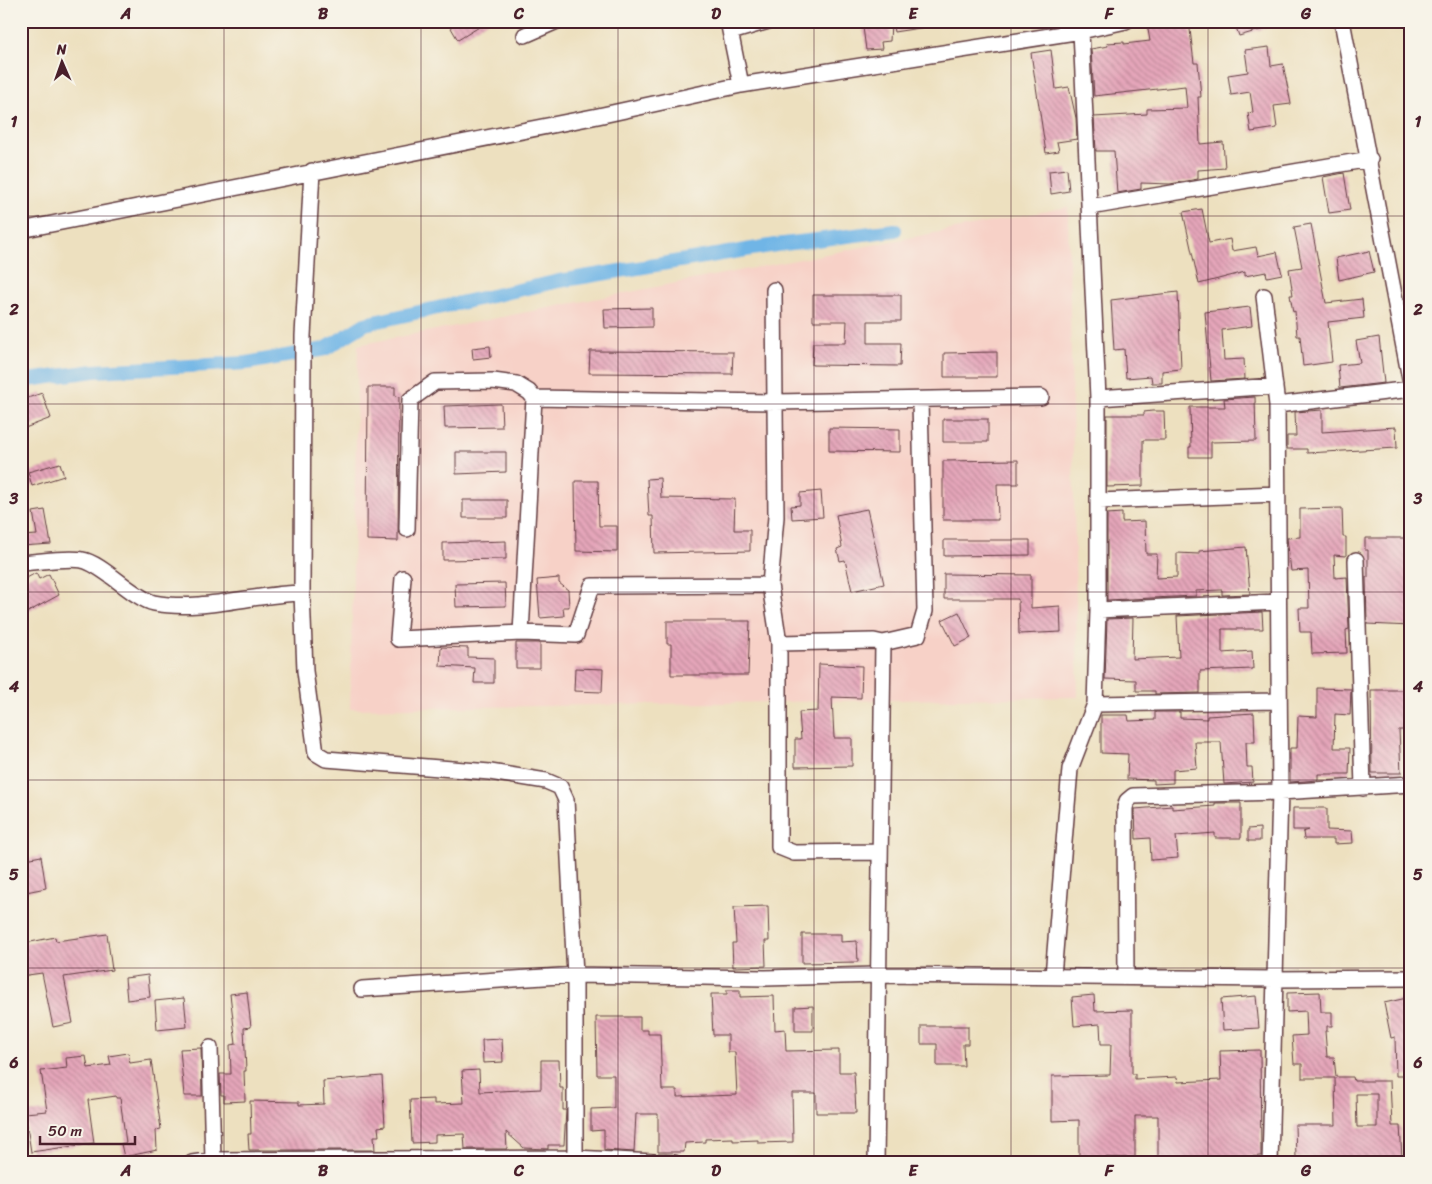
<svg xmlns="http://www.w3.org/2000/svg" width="1432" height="1184" font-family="Sriracha,sans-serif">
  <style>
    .built { fill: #f7d1c7 }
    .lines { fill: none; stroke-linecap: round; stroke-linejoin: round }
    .canal { stroke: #6fb5e6; stroke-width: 14 }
    .building { fill: url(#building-back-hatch); fill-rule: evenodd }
    .minor-casing { stroke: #623c41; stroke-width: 18 }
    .minor { stroke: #fff; stroke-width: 15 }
    .grid { fill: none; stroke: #4a1f2b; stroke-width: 1; stroke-opacity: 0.55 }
    .neatline { fill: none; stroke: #4a1f2b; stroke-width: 2 }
    .grid-label { font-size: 16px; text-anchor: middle; font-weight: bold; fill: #4a1f2b }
  </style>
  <defs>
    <pattern id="building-back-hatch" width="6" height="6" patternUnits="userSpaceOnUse" patternTransform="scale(1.25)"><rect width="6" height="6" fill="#e5a6ba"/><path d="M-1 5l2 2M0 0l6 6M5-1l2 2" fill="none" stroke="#bc8797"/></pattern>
  </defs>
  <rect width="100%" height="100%" fill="#f7f3e8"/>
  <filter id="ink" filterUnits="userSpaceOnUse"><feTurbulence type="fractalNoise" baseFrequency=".02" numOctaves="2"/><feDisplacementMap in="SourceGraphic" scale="10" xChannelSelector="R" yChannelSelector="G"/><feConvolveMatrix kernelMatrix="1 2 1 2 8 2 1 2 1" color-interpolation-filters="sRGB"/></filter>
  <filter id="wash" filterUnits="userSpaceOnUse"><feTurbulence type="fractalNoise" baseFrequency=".0096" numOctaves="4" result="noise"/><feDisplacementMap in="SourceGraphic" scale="20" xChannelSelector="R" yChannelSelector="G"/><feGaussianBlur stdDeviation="1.12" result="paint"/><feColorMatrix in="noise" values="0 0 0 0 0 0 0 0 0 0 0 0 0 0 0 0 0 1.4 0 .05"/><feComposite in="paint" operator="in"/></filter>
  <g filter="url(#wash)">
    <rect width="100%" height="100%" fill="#ede0bf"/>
    <!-- built -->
    <path class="built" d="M1068,207L1078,697L350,709L358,345Z"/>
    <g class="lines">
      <!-- canal -->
      <path class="canal" d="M21,381L94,371L247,363L325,349L365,324L559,281L776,245L895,230"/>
    </g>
    <g id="blocks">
      <!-- building -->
      <path class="building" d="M447,21H489L458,40Z
        M892,21H925L926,27L894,32Z
        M1163,21H1189L1194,63H1198L1201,97H1198L1200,144L1223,142L1225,168L1198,170V179L1170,184L1141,183V189L1117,193L1114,151H1096L1094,117L1147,114V109L1187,108L1185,86L1094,96L1091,49L1108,46L1107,43L1124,42V44L1150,41L1147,24Z
        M1234,21H1280V24L1239,36Z
        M891,23L890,41L881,42L882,49L866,50L863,27Z
        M1269,47L1271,66L1283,64L1291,104L1274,106L1277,128L1251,132L1248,113L1253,112L1250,92L1231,95L1228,75L1248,72L1245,50Z
        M1051,50L1056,89L1069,87L1076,118L1077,139L1057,142L1059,151L1046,153L1031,53Z
        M1067,169L1069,191L1051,194L1049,171Z
        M1344,173L1350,210L1329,213L1323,177Z
        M1202,209L1209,243L1230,239L1232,251L1256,247L1258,256L1277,252L1282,274L1267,277L1266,272L1245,276V272L1199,284L1183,212Z
        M1311,224L1326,303L1362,299L1364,318L1328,322L1332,362L1303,366L1300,336H1297L1295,311L1293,312L1290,295H1293L1289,269L1302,267L1294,227Z
        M1369,251L1374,272L1339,280L1336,258Z
        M1178,292L1181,369L1162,371V383H1152L1151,376L1126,378L1124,349L1114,350L1111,300Z
        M813,295H901V321H868V343H901L900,366L812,365L813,343H846L847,321H813Z
        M1250,307L1252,326L1222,330L1224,360L1244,359L1245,379L1211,381L1205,312Z
        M652,308V327L605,328L604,309Z
        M1379,337L1384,383L1340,388L1338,365L1360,363L1356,341Z
        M490,346L491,357L473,359L472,348Z
        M590,351L733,352L732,374L589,373Z
        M997,352V377H944V353Z
        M368,387H395V396L399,397L398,541L367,540Z
        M42,393L51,418L25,428L21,418V411L25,409L22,400Z
        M1255,397L1256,441L1211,442V457H1189V447H1191L1190,407H1225L1224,399Z
        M501,404L502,427L445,428L444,406Z
        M1322,410V432L1396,427L1397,448L1307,453V449H1287V436H1296L1295,412Z
        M1152,411H1164L1165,440H1143V486L1107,487V415H1144V412Z
        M943,419H988V442H943Z
        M829,428L900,429V452L829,451Z
        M456,452H506V472L456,474Z
        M1018,460V484H997L998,520H943V461Z
        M60,463L64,476L32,486L28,472Z
        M660,478L661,498L735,499L734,530H750V551L654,553L653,516H649L647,479Z
        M575,481H598L599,526H617V552L576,551Z
        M821,491L823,517L792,519L791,506L800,505V493Z
        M463,500H507V518H463Z
        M1342,508L1343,537H1346V556L1334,555L1335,578L1347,577L1349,629L1346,630L1347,653L1312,654L1311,632H1300L1299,608H1309L1308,570L1291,571L1287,538L1300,537V509Z
        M867,509L884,584L852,591L845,560L840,561L837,549L842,547L836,515Z
        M45,510L51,544L21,546V536L37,535L33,512Z
        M1122,513V522L1145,521L1146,554H1157L1156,578L1177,577V553L1199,554V551L1246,547L1250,594L1222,595V590L1196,591V596L1107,600V514Z
        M1365,538H1411V626L1367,624L1366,577H1368V550H1365Z
        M944,540H1030V555L944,556Z
        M506,541V559L443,560V543Z
        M36,573L39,579L49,574L59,595L26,613L21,602V581Z
        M944,574L1031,575V608L1060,606L1061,632L1019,634L1018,599H944Z
        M559,578V583L568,590L569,607H563L564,616L540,618L537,580Z
        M505,583L506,606L456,607L455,584Z
        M959,612L971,638L955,646L942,620Z
        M1262,612L1263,629H1222V653L1252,651L1253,669L1200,671V693L1155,694V691H1136V680L1105,679L1107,619L1133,618L1132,659L1179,657L1177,616Z
        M667,621H750L748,675H671V644H667Z
        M516,643H540V668H516Z
        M441,647L468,648V657L494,658V683H474L475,668L440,666Z
        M819,664L862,666L861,698L832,697L834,738H852V766L795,767V739H801L799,712L818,711Z
        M575,668L603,669L602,692L574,691Z
        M1317,688L1351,689L1350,715L1335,714L1334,748H1350L1349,774H1318V780L1290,782V748H1297L1298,716L1317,717Z
        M1371,690H1411V730H1399L1401,773H1372Z
        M1155,712H1180V718L1207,719V716L1254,713L1255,742H1246L1247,767H1252L1253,782L1224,784L1221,742H1195L1197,768L1173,770V783L1154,784V780L1127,779L1128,754L1101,753V715H1128L1129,721L1155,720Z
        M1215,803H1241V838H1215V833L1176,836L1178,858L1151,860L1150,838L1136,839L1135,809L1172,806V809L1215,806Z
        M1293,808H1327V830L1352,831L1353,843L1334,844V839H1304L1303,832L1309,830H1293Z
        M1260,828V841H1248V829Z
        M41,856L46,888L21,893V860Z
        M768,906L769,941H765L766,966L733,967L732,943H736L734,907Z
        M107,934L112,970L64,977L73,1023L53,1027L42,973L21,976V944L55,937L56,941Z
        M802,934H841V942L857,941L858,962L802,963Z
        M148,975L150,997L127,1000L125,978Z
        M727,990H740V997L774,996L775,1030L785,1029L786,1051L839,1050V1072H854L856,1113H816V1093H792L793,1142L758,1143V1140L733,1141V1138L705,1139V1142L685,1143L684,1152H658V1114H636L634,1152L604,1150V1130L591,1131V1109L614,1108V1075H597L596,1017H640V1030H648V1034H660L662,1090H677V1097L737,1095L735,1052H728V1035H713L711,994H727Z
        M247,992L251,1027L244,1028L246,1071H244L245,1101L224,1102V1095H221L220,1074H231L230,1045L236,1044L230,994Z
        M1320,992L1321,1012H1332V1026H1327V1031H1325L1327,1057H1334L1336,1077H1353L1354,1081H1390L1392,1126H1400L1402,1158H1296L1295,1125H1336L1335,1078H1302V1064H1294L1292,1036L1307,1035L1306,1011L1287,1012V993ZM1356,1094H1377V1127H1357Z
        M1094,995L1095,1011L1132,1010V1074H1135V1079L1177,1077L1178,1082L1221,1080L1220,1051L1260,1050L1261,1156L1214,1160L1158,1159V1116H1135V1158L1079,1157V1120L1052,1121V1076L1110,1075L1111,1044H1101L1100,1024L1074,1026L1072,997Z
        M1256,996L1259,1028L1223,1030L1221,999Z
        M184,998L187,1027L157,1030L155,1001Z
        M1407,998L1411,1016V1076H1396L1395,1037L1391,1038L1384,1003Z
        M813,1006V1031H795V1007Z
        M921,1026H968V1044H963L964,1066H937V1044H921Z
        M502,1039L503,1062L483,1063L482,1040Z
        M201,1048L202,1096H184L180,1049Z
        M128,1053L130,1063L151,1060L161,1129L156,1130L157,1150L124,1157L121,1144L126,1143L120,1098H116V1096L88,1100L94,1143L31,1152L25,1113L47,1111L41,1071L67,1068L66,1058L86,1056L88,1068L111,1065L109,1056Z
        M541,1060H559L560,1088H563V1110H566L564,1145H548V1149L524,1148L506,1132L507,1149H465L464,1134L435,1135V1142L412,1143L410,1100L434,1099V1104L464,1103L462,1071L479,1070L480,1092L541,1089Z
        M382,1076L385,1126L378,1127L379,1136H374L375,1150H249L248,1134H251L250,1101L299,1102V1105L324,1104L323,1081Z"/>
    </g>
  </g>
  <g filter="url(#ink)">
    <use href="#blocks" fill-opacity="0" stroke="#623c41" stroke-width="1"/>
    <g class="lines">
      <!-- minor casing -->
      <g class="minor-casing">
        <path id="minor" d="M728,21L741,85
          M1342,21L1411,384
          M731,32L768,21
          M525,35L557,21
          M312,171L303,336L302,593L305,671L316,753L326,759L490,772L546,781L560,787L566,800L575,975V1163
          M1090,207L1370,159
          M21,230L598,116L741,85L1081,31L1126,21
          M774,290L776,517L770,585L779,643V847L794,853L880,852
          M1264,296L1277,405L1280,792L1270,1163
          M534,398L776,402L1041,397
          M1098,398L1275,386
          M1277,405L1411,389
          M1099,501L1277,494
          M407,529L410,400L435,382L493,381L516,384L529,392L534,398L521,633
          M1356,560L1363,788
          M21,563C37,562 68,557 82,560C102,563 134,599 154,603C202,612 253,594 302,593
          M403,578L398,639L521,633L576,635L592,586L770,585
          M1098,610L1278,602
          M779,643L874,641L883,643L918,635L925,611L920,401
          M1095,704L1279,701
          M1053,976L1070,769L1095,704L1098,610V398L1081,31
          M1126,977L1125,808L1127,801L1133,796L1280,792L1411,784
          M362,989L575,975L765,978L878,975L1275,979L1411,978
          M210,1048L213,1160
          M192,1163L213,1160L575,1158L674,1163
          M876,1163L883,643"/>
      </g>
      <!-- minor -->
      <use href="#minor" class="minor"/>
    </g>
  </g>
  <!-- grid -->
  <path class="grid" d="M224,21V1163M421,21V1163M618,21V1163M814,21V1163M1011,21V1163M1208,21V1163M21,216H1411M21,404H1411M21,592H1411M21,780H1411M21,968H1411"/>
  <!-- margin -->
  <rect width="1432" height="1184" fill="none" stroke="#f7f3e8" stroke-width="55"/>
  <!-- north arrow -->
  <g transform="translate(62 62) rotate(358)" stroke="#f7f3e8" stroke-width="4" paint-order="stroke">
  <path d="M0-4L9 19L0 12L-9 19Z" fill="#4a1f2b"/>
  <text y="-8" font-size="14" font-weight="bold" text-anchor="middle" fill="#4a1f2b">N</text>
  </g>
  <!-- scale -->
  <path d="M40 1136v8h95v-8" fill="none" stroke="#4a1f2b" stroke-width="2.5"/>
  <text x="48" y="1136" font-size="15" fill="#4a1f2b" stroke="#f7f3e8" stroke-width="4" paint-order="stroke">50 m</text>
  <rect x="28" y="28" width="1376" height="1128" class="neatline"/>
  <g class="grid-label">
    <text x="126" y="19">A</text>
    <text x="323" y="19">B</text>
    <text x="519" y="19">C</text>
    <text x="716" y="19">D</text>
    <text x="913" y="19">E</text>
    <text x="1109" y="19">F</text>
    <text x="1306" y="19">G</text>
    <text x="14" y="127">1</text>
    <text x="1418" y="127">1</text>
    <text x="14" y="315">2</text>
    <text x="1418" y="315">2</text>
    <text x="14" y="504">3</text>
    <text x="1418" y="504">3</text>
    <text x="14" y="692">4</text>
    <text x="1418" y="692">4</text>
    <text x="14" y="880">5</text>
    <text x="1418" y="880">5</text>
    <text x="14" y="1068">6</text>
    <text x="1418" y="1068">6</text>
    <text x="126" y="1176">A</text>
    <text x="323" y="1176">B</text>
    <text x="519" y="1176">C</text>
    <text x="716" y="1176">D</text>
    <text x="913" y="1176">E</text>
    <text x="1109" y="1176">F</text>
    <text x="1306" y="1176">G</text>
  </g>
</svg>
